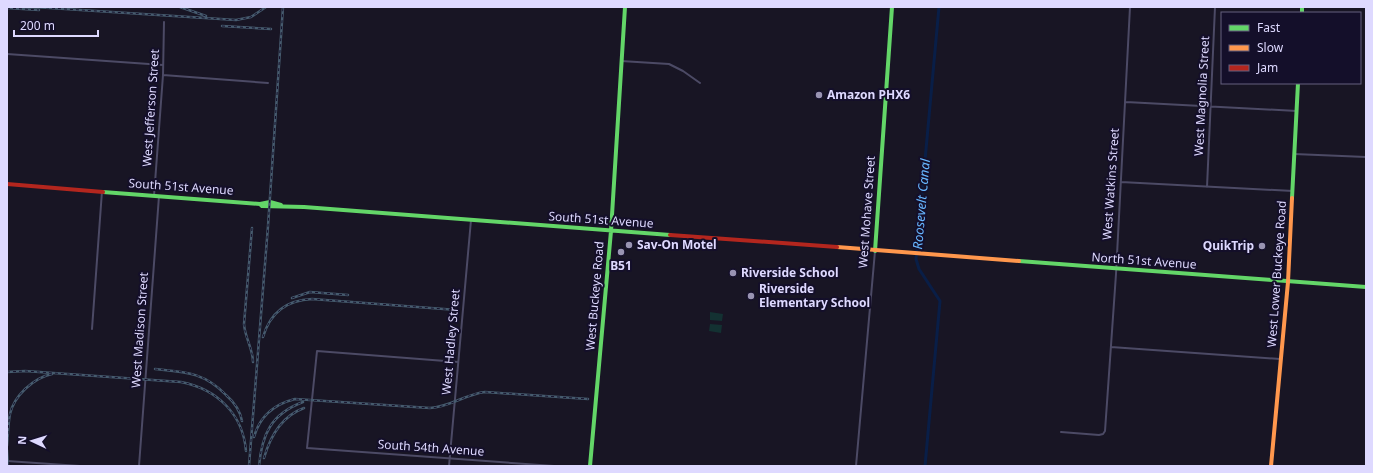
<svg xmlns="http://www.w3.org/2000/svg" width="1373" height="473" font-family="'Noto Sans',sans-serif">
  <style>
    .green { fill: #133132 }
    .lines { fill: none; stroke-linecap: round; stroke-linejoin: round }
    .canal { stroke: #091e47; stroke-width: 3 }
    .street { stroke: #4c4a65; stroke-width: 2 }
    .fast { stroke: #63d668; stroke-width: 4 }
    .slow { stroke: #ff974d; stroke-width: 4 }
    .jam { stroke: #b3261e; stroke-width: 4 }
    .rail-casing { stroke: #465b6e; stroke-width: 2.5 }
    .rail { stroke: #140f2a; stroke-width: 1; stroke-dasharray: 3; stroke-linecap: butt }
    .poi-dot { fill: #9994b2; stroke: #140f2a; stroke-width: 1.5 }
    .labels { text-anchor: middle; stroke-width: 4; stroke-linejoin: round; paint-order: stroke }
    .poi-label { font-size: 12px; font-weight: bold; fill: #ded9ff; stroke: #140f2a; text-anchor: start }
    .street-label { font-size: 12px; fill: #ded9ff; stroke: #140f2a }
    .water-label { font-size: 13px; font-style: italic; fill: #67b6ff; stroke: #140f2a }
  </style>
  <rect width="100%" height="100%" fill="#181524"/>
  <!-- green -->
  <path class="green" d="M762,302H773L772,309L762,308Z
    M710,312L723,314L722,321L710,320Z
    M710,324L722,325L721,333L709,331Z"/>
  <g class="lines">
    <!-- canal -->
    <path class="canal" d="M925,466L940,301L919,269L916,259L939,7"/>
    <!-- street -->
    <path class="street" d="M7,54L163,65
      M621,61L669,64L683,71L700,83
      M163,75L268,83
      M1126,102L1297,111
      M1294,154L1366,157
      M1121,182L1293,191
      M1207,187L1215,7
      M154,196L163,75L164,22
      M92,329L102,191
      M1111,347L1280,359
      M458,362L317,351L307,448L554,466
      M1061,432L1099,435L1103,434L1105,431L1116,274L1130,7
      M7,461L80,466
      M139,466L159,196
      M449,466L471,220
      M856,466L875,251"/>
    <!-- fast -->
    <path class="fast" d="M1302,7V13
      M103,192L260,204L270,202L281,205
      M1292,198L1298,83
      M260,204L262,206L304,207L670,235
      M875,251L892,7
      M1019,261L1366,287
      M590,466L611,231L625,7"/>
    <!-- slow -->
    <path class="slow" d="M837,247L1019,261
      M1271,466L1288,282L1292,198"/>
    <!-- jam -->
    <path class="jam" d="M7,184L103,192
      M670,235L837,247"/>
    <!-- rail casing -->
    <g class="rail-casing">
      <path id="rail" d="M34,7L236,20L251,17L266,7
        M180,7L206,16
        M7,8L39,10
        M222,26L271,29
        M252,228L244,324C245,338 253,349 253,362
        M292,298L310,292L348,295
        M263,337C270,313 287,300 312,299L457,310
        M155,369C185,372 204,372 226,395C234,402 240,410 242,421
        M7,372L25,371L181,382C217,389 243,414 246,451
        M254,437C260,415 275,404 295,399L430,408C450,407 466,394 485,392L588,399
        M7,446C8,436 8,425 10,414C14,396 33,378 52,374
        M7,450L8,466
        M264,458C270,437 282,416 304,408
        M249,466L268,226L283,7
        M259,466C262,434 271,414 303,402"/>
    </g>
    <!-- rail -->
    <use href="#rail" class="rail"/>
  </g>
  <!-- markers -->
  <g class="poi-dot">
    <circle cx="819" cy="95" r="4"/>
    <circle cx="629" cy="245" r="4"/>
    <circle cx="1262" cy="246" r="4"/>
    <circle cx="621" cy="252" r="4"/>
    <circle cx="733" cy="273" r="4"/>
    <circle cx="751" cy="296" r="4"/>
  </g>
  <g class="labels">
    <!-- poi labels -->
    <g class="poi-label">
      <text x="827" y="99">Amazon PHX6</text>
      <text x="637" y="249">Sav-On Motel</text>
      <text x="1254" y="250" text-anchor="end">QuikTrip</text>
      <text x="621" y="270" text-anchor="middle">B51</text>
      <text x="741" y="277">Riverside School</text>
      <text x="759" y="293">Riverside<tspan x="759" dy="14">Elementary School</tspan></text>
    </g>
    <!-- street labels -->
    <g class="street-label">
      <text transform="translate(1202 96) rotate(-87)" y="4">West Magnolia Street</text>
      <text transform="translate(151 108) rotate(-86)" y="4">West Jefferson Street</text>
      <text transform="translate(1111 184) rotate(-86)" y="4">West Watkins Street</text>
      <text transform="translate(181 187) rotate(4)" y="4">South 51st Avenue</text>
      <text transform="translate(867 212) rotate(-86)" y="4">West Mohave Street</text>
      <text transform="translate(601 220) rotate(4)" y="4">South 51st Avenue</text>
      <text transform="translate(1144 261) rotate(4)" y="4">North 51st Avenue</text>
      <text transform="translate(1277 274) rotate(-86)" y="4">West Lower Buckeye Road</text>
      <text transform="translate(595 296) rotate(-85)" y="4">West Buckeye Road</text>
      <text transform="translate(140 330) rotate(-86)" y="4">West Madison Street</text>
      <text transform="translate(451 342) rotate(-85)" y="4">West Hadley Street</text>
      <text transform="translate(431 448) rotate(4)" y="4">South 54th Avenue</text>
    </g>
    <!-- water labels -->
    <g class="water-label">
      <text transform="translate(921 204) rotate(-85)" y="5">Roosevelt Canal</text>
    </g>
  </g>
  <!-- border -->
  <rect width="1373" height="473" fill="none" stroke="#ded9ff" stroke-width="16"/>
  <!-- legend -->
  <rect x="1221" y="12" width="140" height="72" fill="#140f2a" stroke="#65607f"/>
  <rect x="1229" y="25" width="20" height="6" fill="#63d668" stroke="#65607f"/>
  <text x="1257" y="32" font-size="12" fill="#ded9ff">Fast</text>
  <rect x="1229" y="45" width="20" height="6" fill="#ff974d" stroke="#65607f"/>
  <text x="1257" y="52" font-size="12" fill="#ded9ff">Slow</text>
  <rect x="1229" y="65" width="20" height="6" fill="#b3261e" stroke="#65607f"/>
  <text x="1257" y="72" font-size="12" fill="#ded9ff">Jam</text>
  <!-- north arrow -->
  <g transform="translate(32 441) rotate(274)" stroke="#140f2a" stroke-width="3" paint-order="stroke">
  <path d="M0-3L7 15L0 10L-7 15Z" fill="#ded9ff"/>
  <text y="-6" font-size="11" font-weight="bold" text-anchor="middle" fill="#ded9ff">N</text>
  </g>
  <!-- scale -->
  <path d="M14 30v6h84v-6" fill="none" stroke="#ded9ff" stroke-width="2"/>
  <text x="20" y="30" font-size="12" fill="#ded9ff" stroke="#140f2a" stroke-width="3" paint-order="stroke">200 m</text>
</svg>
